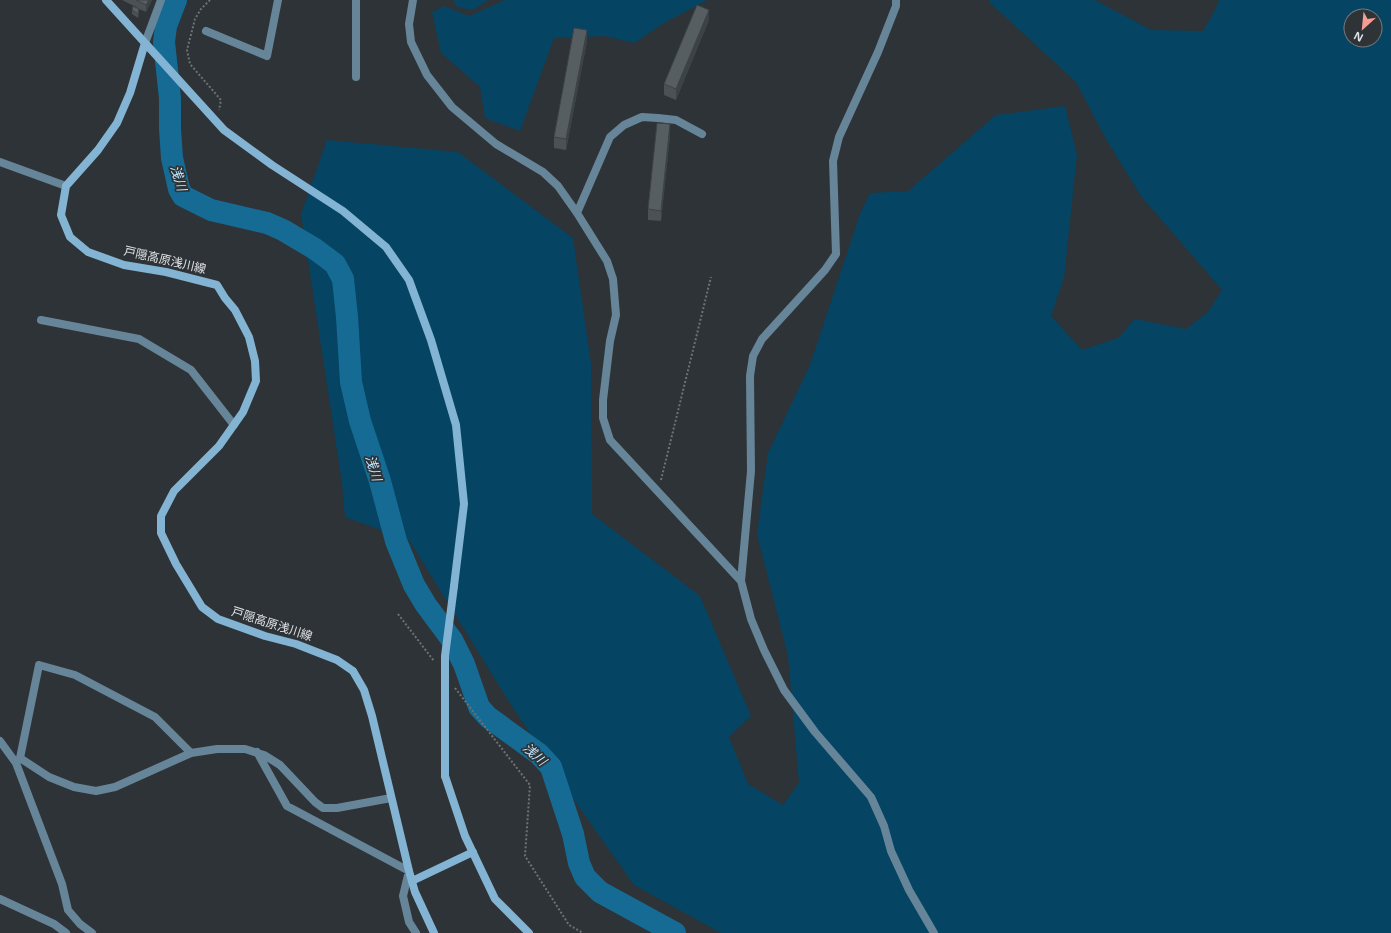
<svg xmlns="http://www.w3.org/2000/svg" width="1391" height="933" font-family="'Open Sans','Noto Sans JP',sans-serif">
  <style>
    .green { fill: #054563; fill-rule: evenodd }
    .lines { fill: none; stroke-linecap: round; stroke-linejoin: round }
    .river { stroke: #166b94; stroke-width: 22 }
    .path { stroke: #6d7275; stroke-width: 2; stroke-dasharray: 2 2; stroke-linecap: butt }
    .street { stroke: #678598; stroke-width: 8 }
    .secondary { stroke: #84b4d3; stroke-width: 8 }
    .secondary-bridge { stroke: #84b4d3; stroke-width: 8 }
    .wall { fill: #4b5154 }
    .shaded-wall { fill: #3d4245 }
    .building { fill: #575e62; stroke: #3d4245 }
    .labels { text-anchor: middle; stroke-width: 3.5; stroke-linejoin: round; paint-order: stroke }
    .street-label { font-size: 12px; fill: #dfe2e5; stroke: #2d3337 }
    .water-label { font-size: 13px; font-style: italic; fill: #c1e7ff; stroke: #2d3337 }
  </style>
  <rect width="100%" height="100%" fill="#2d3337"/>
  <!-- green -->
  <path class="green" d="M453,0H488L473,10L457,7Z
    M505,0H707L664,23L634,43L605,36L554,38L520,131L485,118L480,87L441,53L432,12L444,6L469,16Z
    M990,0H1095L1151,30L1203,31L1215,10L1219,0H1391V933H721L634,885L579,807L506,697L409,540L345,517L342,483L301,214L327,140L458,152L573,238L591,364L592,514L700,596L751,716L729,737L748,784L783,805L799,783L788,656L757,534L768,453L810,365L860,214L870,193L908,191L996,115L1065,106L1077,155L1064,277L1051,316L1082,350L1118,338L1135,319L1186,329L1208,312L1222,290L1141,196L1106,139L1076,82L989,2ZM1351,16H1375V40H1351Z"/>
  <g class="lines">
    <!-- river -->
    <path class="river" d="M176,0L166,26L164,42L170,98V129L172,158L179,189L183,196L211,210L267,223L283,230L315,249L335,264L343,279L347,317L351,382L360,421L380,481L396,541L414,585L426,605L452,640L464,664L479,707L488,717L539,754L551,767L573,834L579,863L585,877L600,892L675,933"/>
    <!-- path -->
    <path class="path" d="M210,0L201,9L195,19L187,50L190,64L221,100L219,110
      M661,480L711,277
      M398,614L434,661
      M455,688L530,785L525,856L569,925L583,933"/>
    <!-- street -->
    <path class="street" d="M356,0V77
      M413,0L409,24L411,42L427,75L452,107L496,144L543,172L558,186L577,213L607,261L613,279L616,315L610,341L603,400V418L610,440L741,581L751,619L764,650L784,690L815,732L871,797L884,826L891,851L909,890L934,933
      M206,31L267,56L278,0
      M145,43L161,0
      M0,162L66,186
      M577,213L610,137L624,125L642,117L658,118L676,120L702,134
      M41,320L139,339L191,370L234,425
      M741,581L751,471L750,376L753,356L762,339L825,270L836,254L833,161L839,137L878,52L896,6V0
      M0,741L16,763L62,884L68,910L80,924L92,933
      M257,752L287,806L409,871L403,896L409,922L416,933
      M20,758L39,665L75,675L155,717L191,753
      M16,763L20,758L49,777L74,787L96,791L115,787L191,753L217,749H245L264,755L280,765L315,802L323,808H337L391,798
      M0,899L54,924L66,933"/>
    <!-- secondary -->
    <path class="secondary" d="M106,0L224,130L272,165L343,211L386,247L409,280L431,340L456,425L464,504L454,586
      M145,43L130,93L117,123L98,150L66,186L61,215L70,237L88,252L124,265L166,272L217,285L225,298L235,310L249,337L255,361L256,381L243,412L219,446L174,491L161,516V533L176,564L202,607L218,619L265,636L296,644L337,660L353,671L364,690L372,716L409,871L415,892L434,933
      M445,776L465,836L495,899L529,933
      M412,881L473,852"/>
    <!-- secondary-bridge -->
    <path class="secondary-bridge" d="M445,776V656L454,586"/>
  </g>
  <!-- wall -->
  <path class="wall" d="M122,0H152L146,12L139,9V12L138,18L132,14V10L138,8Z
    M709,20L676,100L664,95V84Z
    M587,41L566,150L554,148V137Z
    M670,135L661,221L648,220V209Z"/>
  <!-- shaded-wall -->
  <path class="shaded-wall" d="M149,0H152L146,12V5Z
    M709,10V20L676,100V89Z
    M587,30V41L566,150V139Z
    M670,124V135L661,221V211Z"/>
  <!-- building -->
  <path class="building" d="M136,0H149L146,5Z
    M697,5L709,10L676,89L664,84Z
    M133,6L139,9L138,14L132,10Z
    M574,28L587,30L566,139L554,137Z
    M657,123L670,124L661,211L648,209Z"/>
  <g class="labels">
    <!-- street labels -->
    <g class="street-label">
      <text transform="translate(165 260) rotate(13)" y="4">戸隠高原浅川線</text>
      <text transform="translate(272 624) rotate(18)" y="4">戸隠高原浅川線</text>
    </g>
    <!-- water labels -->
    <g class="water-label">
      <text transform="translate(179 178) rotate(73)" y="5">浅川</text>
      <text transform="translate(374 468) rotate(73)" y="5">浅川</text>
      <text transform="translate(535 754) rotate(42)" y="5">浅川</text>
    </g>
  </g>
  <!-- north arrow -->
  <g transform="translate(1363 28) rotate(207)"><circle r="19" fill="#2d3337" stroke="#74797d"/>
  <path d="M0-3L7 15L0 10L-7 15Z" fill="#f59c93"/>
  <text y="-6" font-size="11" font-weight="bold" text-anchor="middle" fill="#dfe2e5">N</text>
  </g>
</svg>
